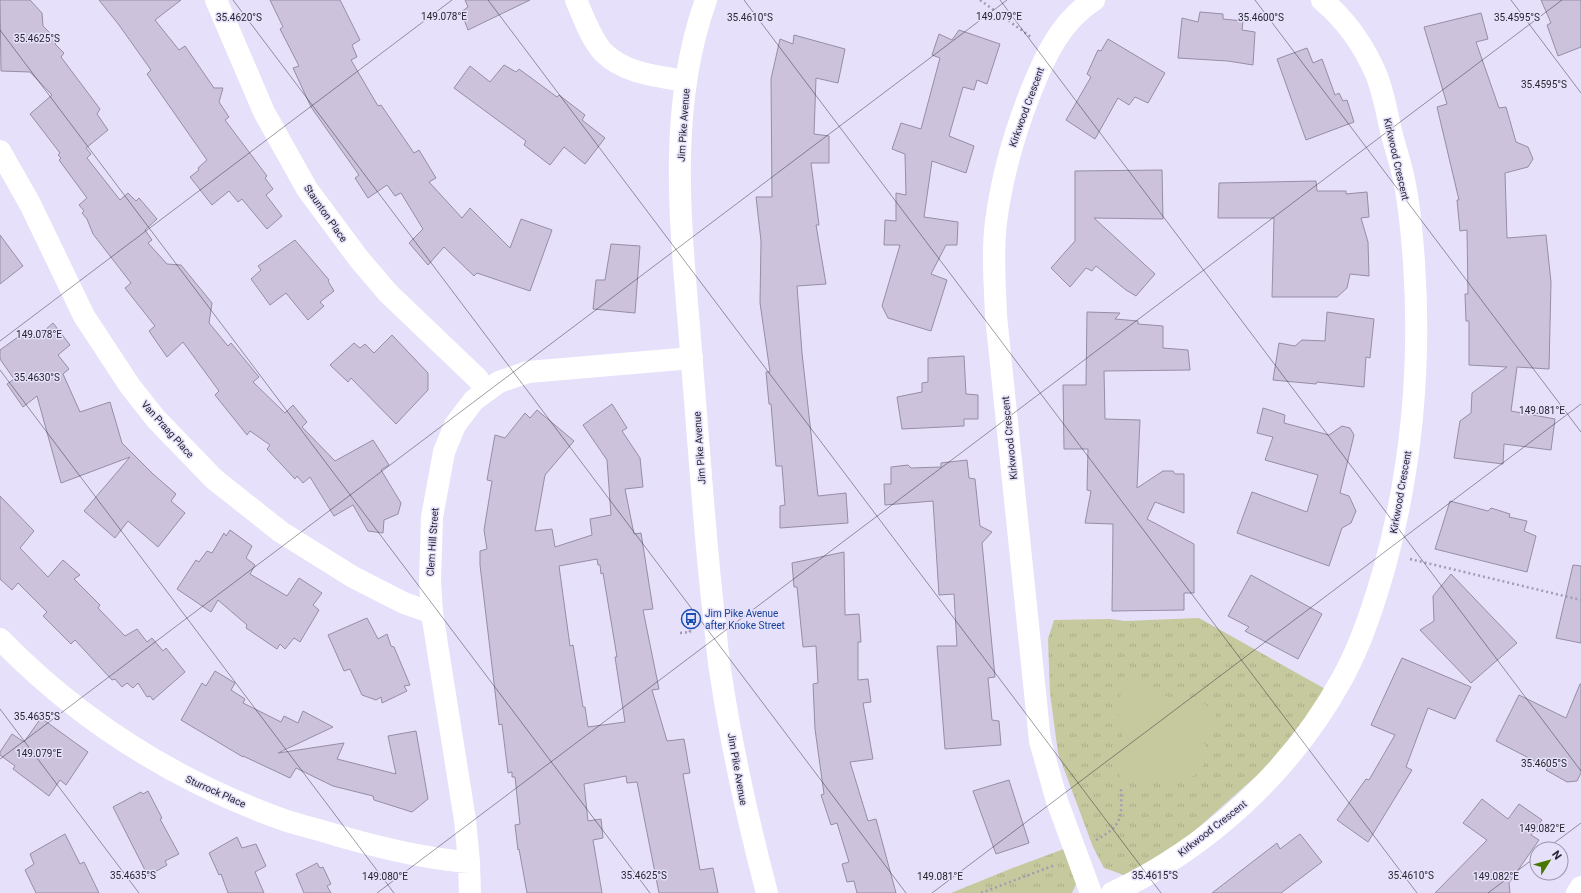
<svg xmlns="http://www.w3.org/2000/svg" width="1581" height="893" font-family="Roboto,sans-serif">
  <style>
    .grass { fill: url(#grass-tufts) }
    .park { fill: #c5c99d }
    .building { fill: #ccc2dc; stroke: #978da5; fill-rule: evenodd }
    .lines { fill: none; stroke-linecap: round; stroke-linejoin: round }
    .path { stroke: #a19db2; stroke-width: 2.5; stroke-dasharray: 2 3; stroke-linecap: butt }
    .minor { stroke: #fff; stroke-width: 22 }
    .tertiary { stroke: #fff; stroke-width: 22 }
    .ticks { fill: none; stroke: #27252f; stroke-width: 1; stroke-opacity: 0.45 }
    .labels { text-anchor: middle; stroke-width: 3; stroke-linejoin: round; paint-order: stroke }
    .street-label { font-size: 10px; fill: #27252f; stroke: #e6e0fb }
    .transit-label { font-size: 10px; fill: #164399; stroke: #e6e0fb; text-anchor: start }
    .ticks-label { font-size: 10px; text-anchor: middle; fill: #27252f; stroke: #e6e0fb; stroke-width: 3; stroke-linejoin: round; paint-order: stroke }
  </style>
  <defs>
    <pattern id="grass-tufts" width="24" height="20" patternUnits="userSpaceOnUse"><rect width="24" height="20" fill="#c5c99d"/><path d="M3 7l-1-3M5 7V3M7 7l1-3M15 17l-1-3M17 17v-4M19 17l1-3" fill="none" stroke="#a9ac88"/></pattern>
  </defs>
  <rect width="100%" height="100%" fill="#e6e0fb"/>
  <!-- grass -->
  <path class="grass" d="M1199,618L1327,690L1272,762L1190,835L1127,876L1104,868L1093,847L1058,753L1050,693L1048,639L1054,620L1110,619L1125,621Z
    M1069,847L1078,880L1072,893H951L1010,869Z"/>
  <!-- park -->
  <path class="park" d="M1136,678L1156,692L1179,701L1203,703L1216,712L1215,729L1203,741L1210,755L1198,773L1185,781L1172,778L1146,783L1124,782L1115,768L1117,751L1123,738L1118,721L1119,699L1125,680Z"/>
  <!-- building -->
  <path class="building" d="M0,0H30L42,13L43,26L58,41L55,44L64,53L61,57L100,109L97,114L108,130L86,148L91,154L87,158L120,200L128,193L136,201L139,198L157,219L145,230L152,240L148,243L167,264L181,265L212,303L209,323L228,346L231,343L259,377L253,382L285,413L293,405L307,422L302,427L335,461L373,440L389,465L381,470L401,503L398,514L384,520L383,533L368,531L353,505L334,516L310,477L303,483L297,476L295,479L267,449L270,445L250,431L247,435L215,395L219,391L183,342L167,357L149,331L155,326L125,288L131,283L93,234L87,219L82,213L84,211L79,205L87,198L59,160L61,158L58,155L60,153L30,114L52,95L30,72L1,71Z
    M99,0H181L155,20L179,50L185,46L214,88H223L219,102L229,117L225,120L267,176L265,178L273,189L266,195L282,216L267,229L242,199L238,202L229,191L212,205L190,177L199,170L198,168L207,160L147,74L151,70L119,25Z
    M270,0H340L360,40L352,45L357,57L351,60L378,106L381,105L414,153L419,150L436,178L429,182L462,218L470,208L510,248L521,219L552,230L530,291L477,273L474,276L444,247L428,265L409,243L423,229L401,193L395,196L387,185L368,198L355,178L359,175L311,107L293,68L299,66L280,29L283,27Z
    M465,0H530L468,30L461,12L468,7Z
    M1541,0H1581V47L1558,56L1547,25L1551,23Z
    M1200,12L1223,14V19L1243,21L1242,30L1255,32L1253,65L1228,61L1178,58L1182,18L1198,22Z
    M1481,13L1488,39L1476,42L1499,108L1506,107L1516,142L1528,147L1533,159L1528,167L1505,173L1507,238L1546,235L1551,282L1549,369L1517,367L1511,411L1555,419L1551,450L1504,444L1503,464L1454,458L1460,421L1471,413L1472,393L1507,367L1469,365V321H1466L1465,294H1468L1467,230L1460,231L1457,200H1459L1437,107L1447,104L1424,27Z
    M959,30L1000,44L987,84L977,80L974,90L963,87L949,136L974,146L966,173L932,161L924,217L958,222L957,245H946L931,274L947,280L931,331L888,318L882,306L900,245H884L885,220L896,221V193L906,195L905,154L892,149L901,123L921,129L940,58L932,55L939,34L952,40Z
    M794,35L845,49L838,83L816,78L814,134L829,136V163H811L819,225H816L826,284L797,286L802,353L818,496L846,493L848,523L780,528V506L785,505L782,466H776L771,404H769L766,372H770L760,303L761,241L756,197H772L771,79L780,39L793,44Z
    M1108,39L1165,73L1148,103L1135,97L1129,105L1118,98L1095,139L1066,120L1091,77L1087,74L1098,50L1101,51Z
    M1307,48L1313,63L1322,59L1335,95L1339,93L1343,101L1347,100L1354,122L1306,140L1277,59Z
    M504,65L516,72L519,69L557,97L559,95L585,115L582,120L605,138L585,164L564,147L550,165L524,145L526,141L454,88L470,66L490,82Z
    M1162,170L1163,219L1094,218L1155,274L1136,296L1126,290L1096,266L1092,271L1086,268L1070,287L1051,268L1075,241V171Z
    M1316,181L1317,191H1346V194L1367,192L1369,217L1361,218L1368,242L1369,276L1350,274L1347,288L1337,297H1272L1274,218H1218L1219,183Z
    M0,235L23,266L0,284Z
    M295,240L329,280L328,281L334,291L320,302L324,306L308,320L286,293L270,305L251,279L261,270L258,266Z
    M611,244L640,246L635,313L593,309L596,280H605Z
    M1087,312L1120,313L1115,319L1138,321V324L1163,326V348L1188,350L1190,370L1104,371L1105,419L1140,420L1137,488L1163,471H1173L1175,474H1184V513L1155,502L1147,519L1194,544V593H1184V610L1112,611L1113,524L1085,523L1091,491L1087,490L1088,449H1064L1063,385H1086Z
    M1327,312L1374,319L1370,358L1366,357L1364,387L1317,382L1316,384L1273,380L1279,343L1295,346L1302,340L1325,341Z
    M53,323L70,345L58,355L69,369L63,374L80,412L110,402L122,443L153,474L176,494L171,501L185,513L158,547L128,521L115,538L84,511L130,457L61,483L37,396L23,407L7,384L14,379L0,359V350L29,329L36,338Z
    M392,335L428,373V390L396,424L351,378L348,382L330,365L354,343L360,348L365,344L374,353Z
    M964,356L966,394L978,395V419H964V426L902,429L897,397L922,392V383L928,382V358Z
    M612,404L627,428L622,431L640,458L643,487L625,489L634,534L641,533L653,609L643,610L659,689L652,690L667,741L684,739L690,773L683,774L700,870L713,868L718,893H659L637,782L627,783L626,776L584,784L588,821L601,819L603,838L593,840L602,893H527L519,849L518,850L515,825L520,824L515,777H512V772L508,773L502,724L499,725L480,565V551L487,549L484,530L492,481L487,480L495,435L505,438L525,413L530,418L537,410L574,441L545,475L535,531L552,529L555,547L592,535L590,519L611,515L607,460L583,425ZM597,559L598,565H600L601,574L603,573L617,657H615L625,722L588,727L585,707H583L573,645L570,646L559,566Z
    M1263,408L1285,415L1284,423L1329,435L1342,426L1350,428L1354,435L1340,493L1349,496L1356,511L1351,523L1342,528L1329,566L1237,533L1252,492L1307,512L1318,475L1265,460L1273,437L1257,433Z
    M967,460L969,478L975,479L980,526L992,532L982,543L995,677L988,678L992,720L999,721L1001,745L945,749L937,646H957L954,594L939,595L933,501L885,505L884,484H891V467L908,465L911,468L941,467V463Z
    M0,496L34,531L20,548L48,577L63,560L80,575L74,579L100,605L98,608L125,636L137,629L147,642L152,638L163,651L166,648L185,672L153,700L150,696L147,697L138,683L133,688L127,683L122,687L115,679L112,680L75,640L71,644L43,616L47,612L18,583L12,590L0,579Z
    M1450,501L1488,511L1491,508L1510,514L1509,517L1527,521L1524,531L1536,536L1527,572L1435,549Z
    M230,530L252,546L246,558L255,565L250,574L287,596L299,578L322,593L313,605L319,610L300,642L294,638L285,649L280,644L277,649L246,628L247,625L218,600L211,612L177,589L196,560L199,562L207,551L212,553L224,533L226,536Z
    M844,552L845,615L859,614L861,642H858V680L868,679L871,702L863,703L873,759L850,762L868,821L876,819L896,893H857L854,881L847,882L842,864L849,862L837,823L831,825L821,795L824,794L815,729L813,684L818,683L816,646L803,647L797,587H794L792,563Z
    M1573,565L1581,566V643L1556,638Z
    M1451,574L1517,643L1471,683L1420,630L1434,621L1433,596Z
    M1251,575L1322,614L1298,659L1245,631L1249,627L1228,616Z
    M367,618L378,639L387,634L391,646L394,647L410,685L404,686L407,691L382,703L381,697L376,700L362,695L350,669L344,671L328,635Z
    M1402,658L1471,687L1455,719L1428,708L1406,767L1412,770L1368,842L1337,820L1366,779L1369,780L1395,735L1371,725Z
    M215,671L235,683L231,690L245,699L243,703L281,722L284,716L298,723L303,711L333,727L278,753L344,743L337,759L396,774L388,736L416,731L428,799L412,812L374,800L373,796L333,786L296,768L290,778L243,756V757L181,720L202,683L206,686Z
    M1580,684H1581V773L1577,781L1567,782L1546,770L1548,768L1496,741L1519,695L1566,718Z
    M41,718L88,752L66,785L60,780L49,796L13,769L15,766L0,755V752L12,734L24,742Z
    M1009,780L1029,843L996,854L973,791Z
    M148,791L162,818L160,819L179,854L165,861L167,865L148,876L113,807L141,792L143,794Z
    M1482,799L1508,819L1519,804L1542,820L1531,835L1539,840L1509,883L1510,893H1435L1487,840L1463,823Z
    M65,834L80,864L84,862L99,893H36L25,870L34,864L30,854Z
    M1300,834L1322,862L1281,893H1212L1277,843L1280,849Z
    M237,837L242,848L256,844L266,866L255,872L264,893H228L221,874L219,875L209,853Z
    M317,863L320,868L323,867L331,884L327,886L331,893H304L296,874Z"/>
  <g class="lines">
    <!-- path -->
    <path class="path" d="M980,0L1031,37
      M1410,559L1581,600
      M680,633L690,632L688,616
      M1096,840C1123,826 1122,816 1121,788
      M981,893L1055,865"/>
    <!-- minor -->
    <path class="minor" d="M216,0L264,112L307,189L359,259L388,293L478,379L486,391
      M576,0C583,16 591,39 603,52C625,74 657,76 686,81
      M0,151L30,204L84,316L130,386L156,419L214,479L281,532L353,577L404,603L432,613
      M0,639C81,722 175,781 284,820C302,826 321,830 339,836C381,848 425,859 469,862
      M470,893L469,862L465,820L432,613L430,582L432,517L444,452L455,425L474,400L499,382L528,372L692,358
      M1091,893L1057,801L1040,741L996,316C995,285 992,253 996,222C1002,175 1014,134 1031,91C1045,56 1061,21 1094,0
      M1112,893C1208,848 1292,771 1343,677C1362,642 1374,604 1385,566C1412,466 1421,365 1414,262C1412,235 1410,207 1404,180C1401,165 1396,150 1392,135C1387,115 1384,93 1376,74C1364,46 1346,20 1322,0
      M1577,893L1581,887"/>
    <!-- tertiary -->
    <path class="tertiary" d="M706,0C664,117 683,243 692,364C699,446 704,527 713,608C716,631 717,653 721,676C732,749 748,821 767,893"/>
  </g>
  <!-- ticks -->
  <path class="ticks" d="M233,0L906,893M488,0L1161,893M744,0L1417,893M1000,0L1581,771M1255,0L1581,432M1511,0L1581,93M0,30L650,893M0,341L452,0M0,370L394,893M0,709L139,893M0,759L1007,0M1546,849L1581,823M377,893L1562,0M932,893L1581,404M1488,893L1537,856"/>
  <!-- icons -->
  <defs>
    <g id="bus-ring" transform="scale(1)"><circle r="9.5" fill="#e6e0fb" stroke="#1a4fb4" stroke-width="1.5"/><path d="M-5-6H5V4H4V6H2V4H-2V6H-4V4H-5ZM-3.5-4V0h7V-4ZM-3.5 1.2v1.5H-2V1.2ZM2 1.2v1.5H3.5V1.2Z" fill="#1a4fb4"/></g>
  </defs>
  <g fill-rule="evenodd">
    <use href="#bus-ring" x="691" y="619"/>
  </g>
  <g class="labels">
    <!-- street labels -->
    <g class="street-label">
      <text transform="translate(1026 107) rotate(-70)" y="4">Kirkwood Crescent</text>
      <text transform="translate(683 125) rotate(-86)" y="4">Jim Pike Avenue</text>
      <text transform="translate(1397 159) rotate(77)" y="4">Kirkwood Crescent</text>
      <text transform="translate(326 213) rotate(55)" y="4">Staunton Place</text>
      <text transform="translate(168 429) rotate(48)" y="4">Van Praag Place</text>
      <text transform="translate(1009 438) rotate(-96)" y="4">Kirkwood Crescent</text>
      <text transform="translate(699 448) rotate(-94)" y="4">Jim Pike Avenue</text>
      <text transform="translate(1400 492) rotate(-80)" y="4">Kirkwood Crescent</text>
      <text transform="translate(432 542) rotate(-86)" y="4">Clem Hill Street</text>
      <text transform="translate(738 769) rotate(80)" y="4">Jim Pike Avenue</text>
      <text transform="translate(216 791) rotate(24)" y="4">Sturrock Place</text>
      <text transform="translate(1212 828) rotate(-38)" y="4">Kirkwood Crescent</text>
    </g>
    <!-- transit labels -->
    <g class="transit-label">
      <text x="705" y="617">Jim Pike Avenue<tspan x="705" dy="12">after Knoke Street</tspan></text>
    </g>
  </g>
  <g class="ticks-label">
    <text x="444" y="20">149.078°E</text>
    <text x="999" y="20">149.079°E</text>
    <text x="1517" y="21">35.4595°S</text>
    <text x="239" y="21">35.4620°S</text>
    <text x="750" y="21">35.4610°S</text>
    <text x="1261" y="21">35.4600°S</text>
    <text x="37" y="42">35.4625°S</text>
    <text x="1544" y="88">35.4595°S</text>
    <text x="39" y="338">149.078°E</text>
    <text x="37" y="381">35.4630°S</text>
    <text x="1542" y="414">149.081°E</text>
    <text x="37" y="720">35.4635°S</text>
    <text x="39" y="757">149.079°E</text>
    <text x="1544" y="767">35.4605°S</text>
    <text x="1542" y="832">149.082°E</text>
    <text x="133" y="879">35.4635°S</text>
    <text x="644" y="879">35.4625°S</text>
    <text x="1155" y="879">35.4615°S</text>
    <text x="1411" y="879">35.4610°S</text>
    <text x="385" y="880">149.080°E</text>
    <text x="940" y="880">149.081°E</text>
    <text x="1496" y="880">149.082°E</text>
  </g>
  <!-- north arrow -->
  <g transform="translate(1549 861) rotate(53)"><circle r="19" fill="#e6e0fb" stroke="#9a95a9"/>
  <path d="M0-3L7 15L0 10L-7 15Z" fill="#487800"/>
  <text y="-6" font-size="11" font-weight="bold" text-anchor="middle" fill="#27252f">N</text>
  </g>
</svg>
